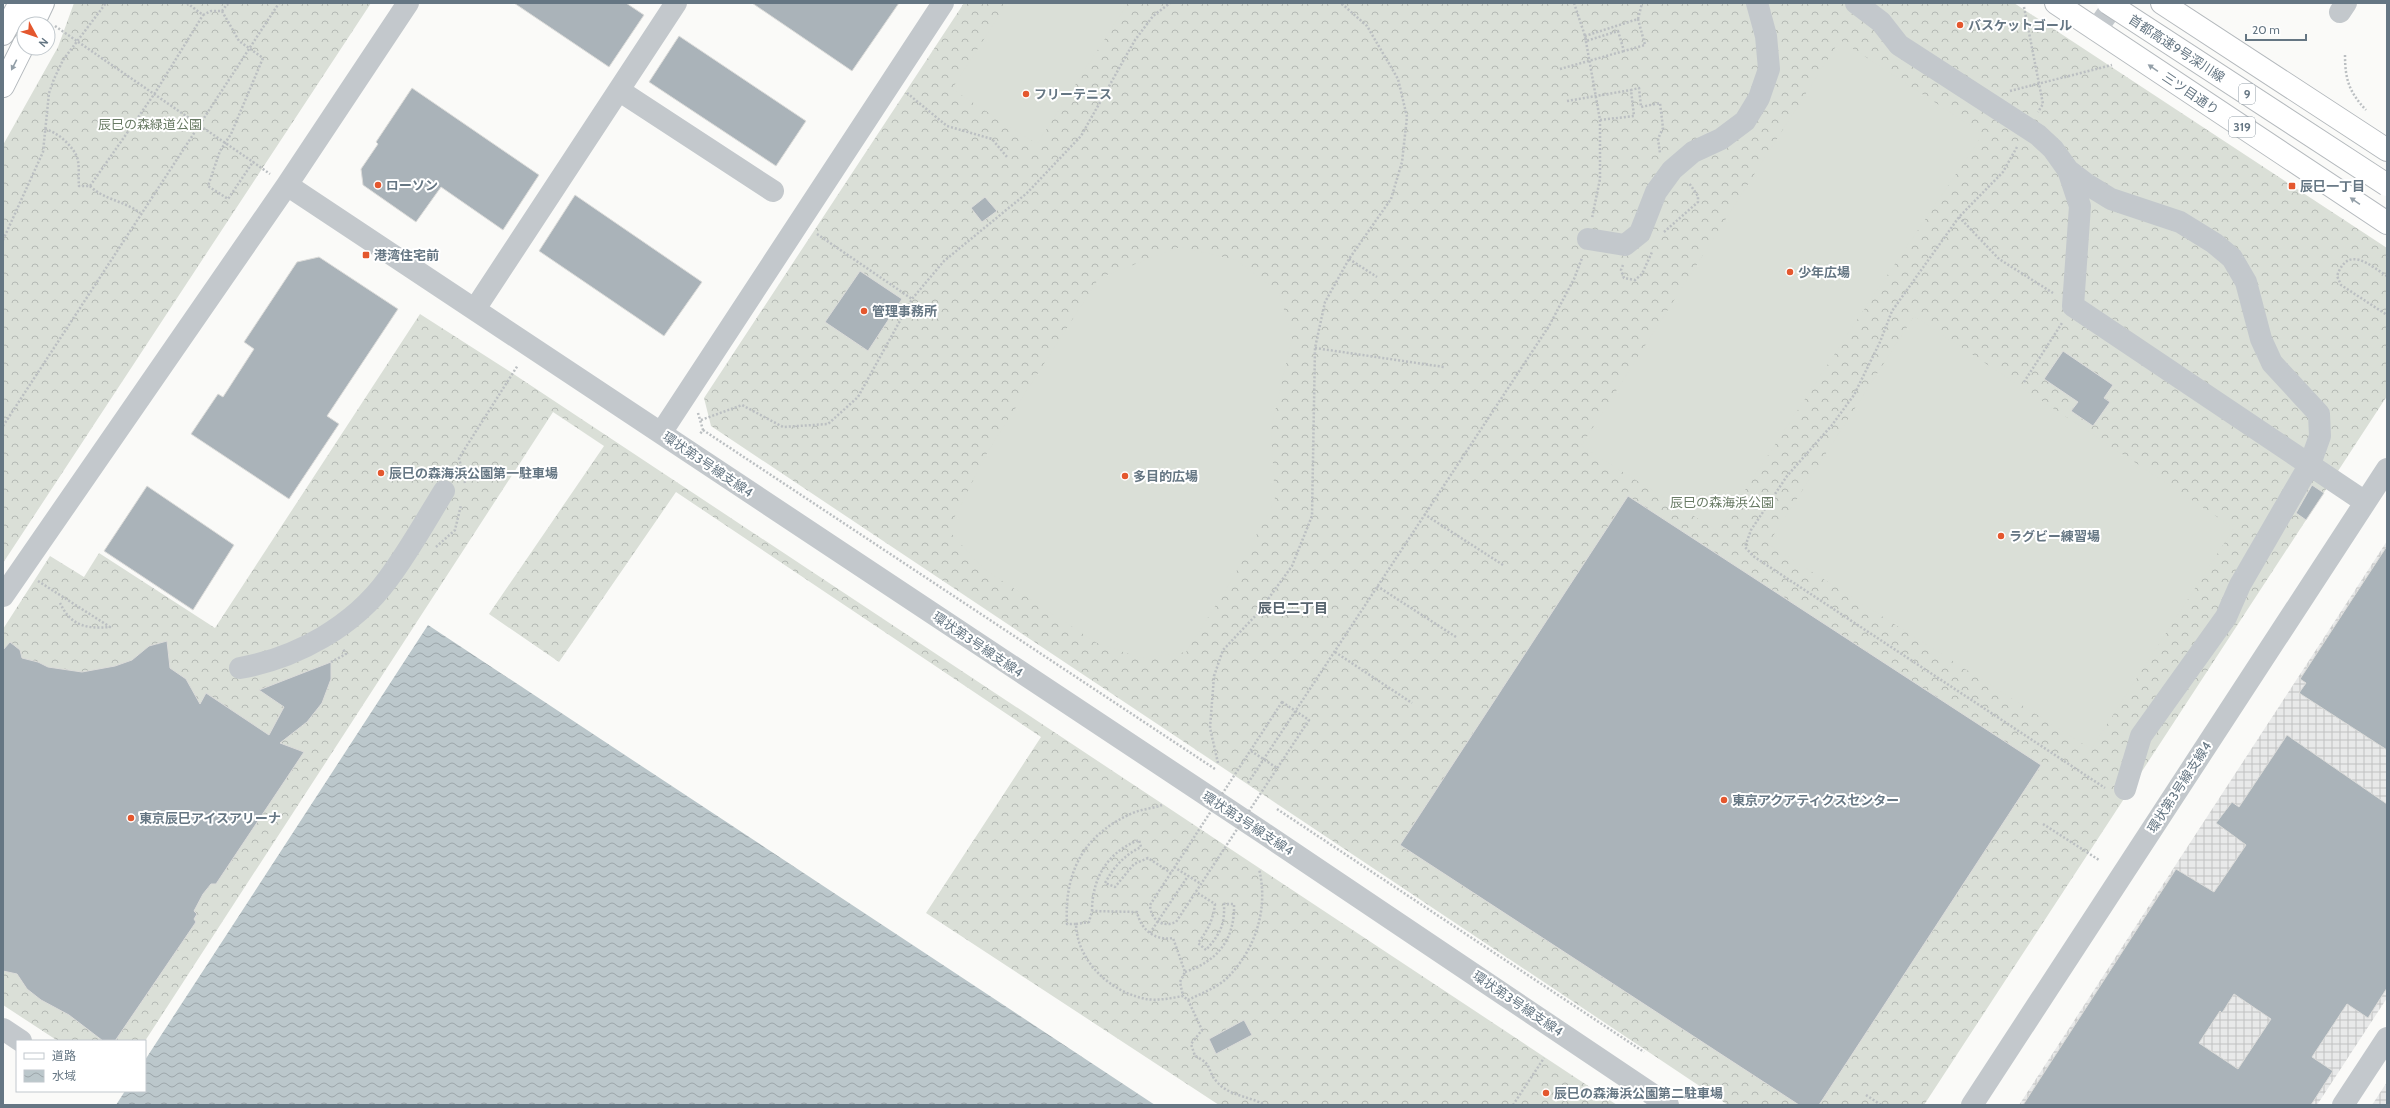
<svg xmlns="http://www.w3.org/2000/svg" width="2390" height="1108" font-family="Cabin,'Noto Sans JP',sans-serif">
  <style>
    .industrial { fill: url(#industrial-grid) }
    .forest { fill: url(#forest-crowns) }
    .pitch { fill: #dadfd7 }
    .water { fill: url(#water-waves) }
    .building { fill: #aab3b9; stroke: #dcdcda; fill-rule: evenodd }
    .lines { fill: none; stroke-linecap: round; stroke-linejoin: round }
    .major-casing { stroke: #b5babe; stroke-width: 24 }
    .highway-casing { stroke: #b4b9bd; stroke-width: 24 }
    .path { stroke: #bbbfc2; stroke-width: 2.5; stroke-dasharray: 2 2; stroke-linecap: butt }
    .minor { stroke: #c3c8cc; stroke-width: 22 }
    .major { stroke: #fff; stroke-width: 22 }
    .highway { stroke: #fff; stroke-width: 22 }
    .highway-bridge-casing { stroke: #b4b9bd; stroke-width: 24; stroke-linecap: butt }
    .path-bridge { stroke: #bbbfc2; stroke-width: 2.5; stroke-dasharray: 2 2; stroke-linecap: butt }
    .highway-bridge { stroke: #fff; stroke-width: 22 }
    .oneway { fill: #939fa8 }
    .poi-dot { fill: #e4572e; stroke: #fff; stroke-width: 1.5 }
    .labels { text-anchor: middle; stroke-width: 4; stroke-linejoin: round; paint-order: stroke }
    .shield { fill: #fff; stroke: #939fa8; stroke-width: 1 }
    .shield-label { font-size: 12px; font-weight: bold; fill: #657683 }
    .poi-label { font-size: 13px; font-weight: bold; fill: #657683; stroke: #fff; text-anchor: start }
    .street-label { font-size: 13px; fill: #657683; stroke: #fff }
    .park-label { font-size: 13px; fill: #687a64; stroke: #fff }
    .neighbourhood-label { font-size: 14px; font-weight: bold; fill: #57646e; stroke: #fff }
  </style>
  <defs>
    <pattern id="industrial-grid" width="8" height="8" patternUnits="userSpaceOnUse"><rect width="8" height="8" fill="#e8e9e9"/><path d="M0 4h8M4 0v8" fill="none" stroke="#c0c1c2"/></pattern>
    <pattern id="forest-crowns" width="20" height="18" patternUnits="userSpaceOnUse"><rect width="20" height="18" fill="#dadfd7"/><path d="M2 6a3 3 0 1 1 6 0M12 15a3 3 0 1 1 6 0" fill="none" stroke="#b4b9b4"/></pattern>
    <pattern id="water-waves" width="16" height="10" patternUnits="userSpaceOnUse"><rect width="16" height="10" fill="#bbc7cb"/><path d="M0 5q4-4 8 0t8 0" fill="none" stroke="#9ca6aa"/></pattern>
  </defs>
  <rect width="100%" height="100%" fill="#fafaf8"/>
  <!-- industrial -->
  <path class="industrial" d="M2387,541V998L2317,1105H2019Z
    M2387,1082V1105H2372Z"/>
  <!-- forest -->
  <path class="forest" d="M74,3H371L3,563V145L58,47Z
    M964,3H2014L2387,248V396L1924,1105H1728L711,426L704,398Z
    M420,314L509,371L1617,1105H1219L926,913L1041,737L676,492L559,662L489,614L604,446L553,412L145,1041H58L3,1005V629L50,556L84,577L99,553L215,628Z"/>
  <!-- pitch -->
  <path class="pitch" d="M1007,3H1128L1037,144L952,89Z
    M1840,40L1983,134L1859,317L1718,531L1581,446Z
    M1180,247L1236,260L1279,292L1292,338L1271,429L1275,501L1231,581L1186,652L1141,658L1097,643L984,569L948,530L988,451L1099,278Z
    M1914,316L2234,528L2091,749L1768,544Z"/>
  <!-- water -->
  <path class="water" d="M428,625L1155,1105H116L125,1091H145V1060Z"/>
  <!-- building -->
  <path class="building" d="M514,3H626L644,15L609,67Z
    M752,3H899L852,71Z
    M679,36L806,121L776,166L649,82Z
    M412,88L539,175L503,230L441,187L416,222L363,185L361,169L378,144L376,142Z
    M575,195L702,282L664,336L539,251Z
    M985,197L997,211L982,222L971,208Z
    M319,257L398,309L327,416L339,424L289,499L191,434L218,394L223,397L254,349L244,342L297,262Z
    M860,271L902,299L868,351L825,322Z
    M2063,351L2113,385L2104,398L2110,402L2093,426L2071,411L2078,402L2044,379Z
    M2312,485L2324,493L2306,520L2296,513Z
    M147,486L234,545L193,610L104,551Z
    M1628,496L2041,765L1819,1105H1799L1400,845Z
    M2387,546V750L2299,693L2306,683L2300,679Z
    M167,641L170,668L186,679L200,704L206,693L269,735L284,707L259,690L331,662V679L322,703L307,722L280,743L304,752L216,884H211L203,894L194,911L197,914L194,919L196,922L115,1041H103L69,1015L41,1000L27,989L17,974L3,971V650L10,642L20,650L22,658L38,662L48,667L82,672L115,666L132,660L149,646Z
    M2287,735L2387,804V988L2368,1018L2347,1004L2312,1057L2333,1071L2311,1105H2023L2176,869L2214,892L2246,845L2216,823L2232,802L2239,807ZM2234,994L2271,1019L2238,1069L2199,1043L2220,1011L2222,1013Z
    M1244,1020L1252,1035L1216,1054L1209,1039Z"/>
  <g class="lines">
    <!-- major casing -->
    <g class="major-casing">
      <path id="major" d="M2056,3L2387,223"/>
    </g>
    <!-- highway casing -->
    <g class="highway-casing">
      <path id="highway" d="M2162,3L2387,150
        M33,24L43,3
        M3,34L20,3
        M3,86L24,44"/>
    </g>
    <!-- path -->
    <path class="path" d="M187,3L203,15L211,11H222L239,41L263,58L231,134L220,151L208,186L228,199L253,162L270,174
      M1574,3L1585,36L1600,120V179L1592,218
      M2024,7L2043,104L2038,112
      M222,11L228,3
      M1638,19L1645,45L1624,51L1618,31L1586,41L1585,36L1638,19L1642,3
      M55,26L253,162
      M2345,55C2345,79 2349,92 2366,110
      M1560,69L1624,51
      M2010,91L2112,65
      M907,93L947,126L992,139L1007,157
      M1567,101L1631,90
      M1600,120L1634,116L1631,90L1639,88L1641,107L1660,103L1663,128L1658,139L1660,153
      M45,129C57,132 72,145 77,157C80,166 78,177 79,186H90L155,93L203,15
      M2017,147L2003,172L1959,217L1892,311L1880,342L1854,395L1832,425L1787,476L1751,530L1745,547L1753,556L2105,788
      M90,186C104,200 125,201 140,213
      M1959,217L1999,259L2053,293
      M1664,232L1698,202V196L1689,183
      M817,234L912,299
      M3,240L43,152L49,93L54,79L63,60L106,3
      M1349,259L1377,277
      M1623,265L1621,270L1624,278L1635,280L1642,274L1652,252
      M2387,276C2368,264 2348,245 2337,276L2341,285L2387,315
      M1315,348L1444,367
      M2024,382L2062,323
      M698,413L703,430L700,434
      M701,420L742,405L783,427L828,424L858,397L912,299L944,261L1027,193L1081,136L1135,40L1153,16L1170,3
      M3,426L279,3
      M703,430L1215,769
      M465,483L459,458L518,365
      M1424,514L1503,565
      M436,547L455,530L461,505
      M38,581L110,627C86,629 71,626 60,603
      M1377,586L1456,637
      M1335,652L1412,703
      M331,662L346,654L343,649
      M1218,763L1210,728L1214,676L1223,650L1258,613L1292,566L1312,516L1315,348L1325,302L1349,259L1391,199L1402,162L1407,117L1398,79L1367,26L1341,3
      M1248,783L1549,326L1574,279L1582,258
      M1162,805C1154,808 1144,809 1135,812C1085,833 1064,870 1067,924H1076C1077,961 1110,992 1146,999C1158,1001 1172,998 1183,996L1188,1000C1200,994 1216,988 1226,979C1255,951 1269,909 1259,869
      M1277,809L1644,1052
      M2043,824L2099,860
      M1174,867L1201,884
      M1092,911C1092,879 1107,852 1139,840L1141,847C1123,856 1114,867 1105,883L1115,887L1134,864L1148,858L1171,873
      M1076,924L1089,922L1092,911L1137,912C1141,930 1155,941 1173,938L1185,972L1180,982L1183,996
      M1150,933L1188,876
      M1185,972C1218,961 1235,939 1234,904H1224C1225,925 1220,934 1206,950L1198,943C1208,930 1213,920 1215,904L1196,892
      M1188,1000L1202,1030L1191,1044L1195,1056C1214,1065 1206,1070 1217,1082C1229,1096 1249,1096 1265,1105
      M1866,1095L1881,1105
      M1513,1105L1544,1058"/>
    <!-- minor -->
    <path class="minor" d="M1856,3L1881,22L1899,45L2038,135L2053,149L2068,170L2085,183L2111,199L2180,222L2214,243L2232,258L2246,282L2261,339L2272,363L2319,414L2320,436L2310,464L2240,585L2226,617L2141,736L2125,789
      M2340,12L2346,3
      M2096,30L2115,3
      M620,91L773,191
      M2068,170L2080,206L2073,306L2365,502
      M287,185L1262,832L1668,1105
      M1588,239L1625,245L1640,233L1656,192L1672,170L1693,152L1721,139L1745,121L1759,98L1769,69L1766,36L1757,3
      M475,309L676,3
      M661,433L943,3
      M3,596L287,185L408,3
      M240,668C297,658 354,626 388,579C409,551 426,520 444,491
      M3,1029L21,1041
      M1972,1105L2387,469
      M2343,1105L2387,1038"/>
    <!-- major -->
    <use href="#major" class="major"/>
    <!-- highway -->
    <use href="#highway" class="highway"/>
    <!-- highway-bridge casing -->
    <g class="highway-bridge-casing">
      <path id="highway-bridge" d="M2108,3L2387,185"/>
    </g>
    <!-- path-bridge -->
    <path class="path-bridge" d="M1282,702L1309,720L1176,922C1162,928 1151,920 1150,905Z
      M1251,751L1277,768"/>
    <!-- highway-bridge -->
    <use href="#highway-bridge" class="highway-bridge"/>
  </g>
  <!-- one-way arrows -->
  <defs><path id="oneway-solid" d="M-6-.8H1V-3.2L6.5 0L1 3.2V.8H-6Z"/></defs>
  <g class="oneway">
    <use href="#oneway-solid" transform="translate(14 65) rotate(117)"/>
    <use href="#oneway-solid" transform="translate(2153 68) rotate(-146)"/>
    <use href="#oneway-solid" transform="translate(2355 201) rotate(-146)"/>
  </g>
  <!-- markers -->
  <g class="poi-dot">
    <circle cx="1960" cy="25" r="4"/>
    <circle cx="1026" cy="94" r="4"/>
    <circle cx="378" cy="185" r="4"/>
    <rect x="2288" y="182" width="8" height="8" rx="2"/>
    <rect x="362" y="251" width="8" height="8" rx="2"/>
    <circle cx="1790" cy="272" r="4"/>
    <circle cx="864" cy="311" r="4"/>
    <circle cx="381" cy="473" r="4"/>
    <circle cx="1125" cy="476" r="4"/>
    <circle cx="2001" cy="536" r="4"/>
    <circle cx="1724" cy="800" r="4"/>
    <circle cx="131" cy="818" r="4"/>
    <circle cx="1546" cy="1093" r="4"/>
  </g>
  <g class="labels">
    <!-- shield labels -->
    <g class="shield">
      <rect x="2239" y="84" width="16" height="20" rx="3"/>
      <rect x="2229" y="117" width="26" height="20" rx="3"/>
    </g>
    <g class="shield-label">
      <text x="2247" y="98">9</text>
      <text x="2242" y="131">319</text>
    </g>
    <!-- poi labels -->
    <g class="poi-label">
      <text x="1968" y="30">バスケットゴール</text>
      <text x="1034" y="99">フリーテニス</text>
      <text x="386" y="190">ローソン</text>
      <text x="2300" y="191">辰巳一丁目</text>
      <text x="374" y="260">港湾住宅前</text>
      <text x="1798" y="277">少年広場</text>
      <text x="872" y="316">管理事務所</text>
      <text x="389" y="478">辰巳の森海浜公園第一駐車場</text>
      <text x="1133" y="481">多目的広場</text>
      <text x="2009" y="541">ラグビー練習場</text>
      <text x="1732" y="805">東京アクアティクスセンター</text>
      <text x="139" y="823">東京辰巳アイスアリーナ</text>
      <text x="1554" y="1098">辰巳の森海浜公園第二駐車場</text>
    </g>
    <!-- street labels -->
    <g class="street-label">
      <text transform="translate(2177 48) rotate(33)" y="5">首都高速9号深川線</text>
      <text transform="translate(2191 93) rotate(34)" y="5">三ツ目通り</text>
      <text transform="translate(708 464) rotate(34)" y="5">環状第3号線支線4</text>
      <text transform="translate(978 644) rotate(34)" y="5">環状第3号線支線4</text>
      <text transform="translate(2179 787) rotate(-57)" y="5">環状第3号線支線4</text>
      <text transform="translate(1248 823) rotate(33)" y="5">環状第3号線支線4</text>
      <text transform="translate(1518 1003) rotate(34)" y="5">環状第3号線支線4</text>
    </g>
    <!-- park labels -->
    <g class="park-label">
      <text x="150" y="129">辰巳の森緑道公園</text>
      <text x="1722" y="507">辰巳の森海浜公園</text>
    </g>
    <!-- neighbourhood labels -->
    <g class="neighbourhood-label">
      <text x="1293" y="613">辰巳二丁目</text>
    </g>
  </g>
  <!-- border -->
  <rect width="2390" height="1108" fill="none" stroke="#657683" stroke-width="8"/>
  <!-- legend -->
  <rect x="16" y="1040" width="130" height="52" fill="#ffffff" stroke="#c1c8cd"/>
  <rect x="24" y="1053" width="20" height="6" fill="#ffffff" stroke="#c1c8cd"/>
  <text x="52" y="1060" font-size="12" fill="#657683">道路</text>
  <rect x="24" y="1070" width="20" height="12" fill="url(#water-waves)" stroke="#c1c8cd"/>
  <text x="52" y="1080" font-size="12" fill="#657683">水域</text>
  <!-- north arrow -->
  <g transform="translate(36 36) rotate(130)"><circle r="19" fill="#ffffff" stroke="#c1c8cd"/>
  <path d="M0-3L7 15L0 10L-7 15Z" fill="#e4572e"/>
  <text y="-6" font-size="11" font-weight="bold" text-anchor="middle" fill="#657683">N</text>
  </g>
  <!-- scale -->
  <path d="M2246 34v6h60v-6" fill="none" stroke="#657683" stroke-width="2"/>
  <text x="2252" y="34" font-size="12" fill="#657683" stroke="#ffffff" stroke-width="3" paint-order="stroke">20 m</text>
</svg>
